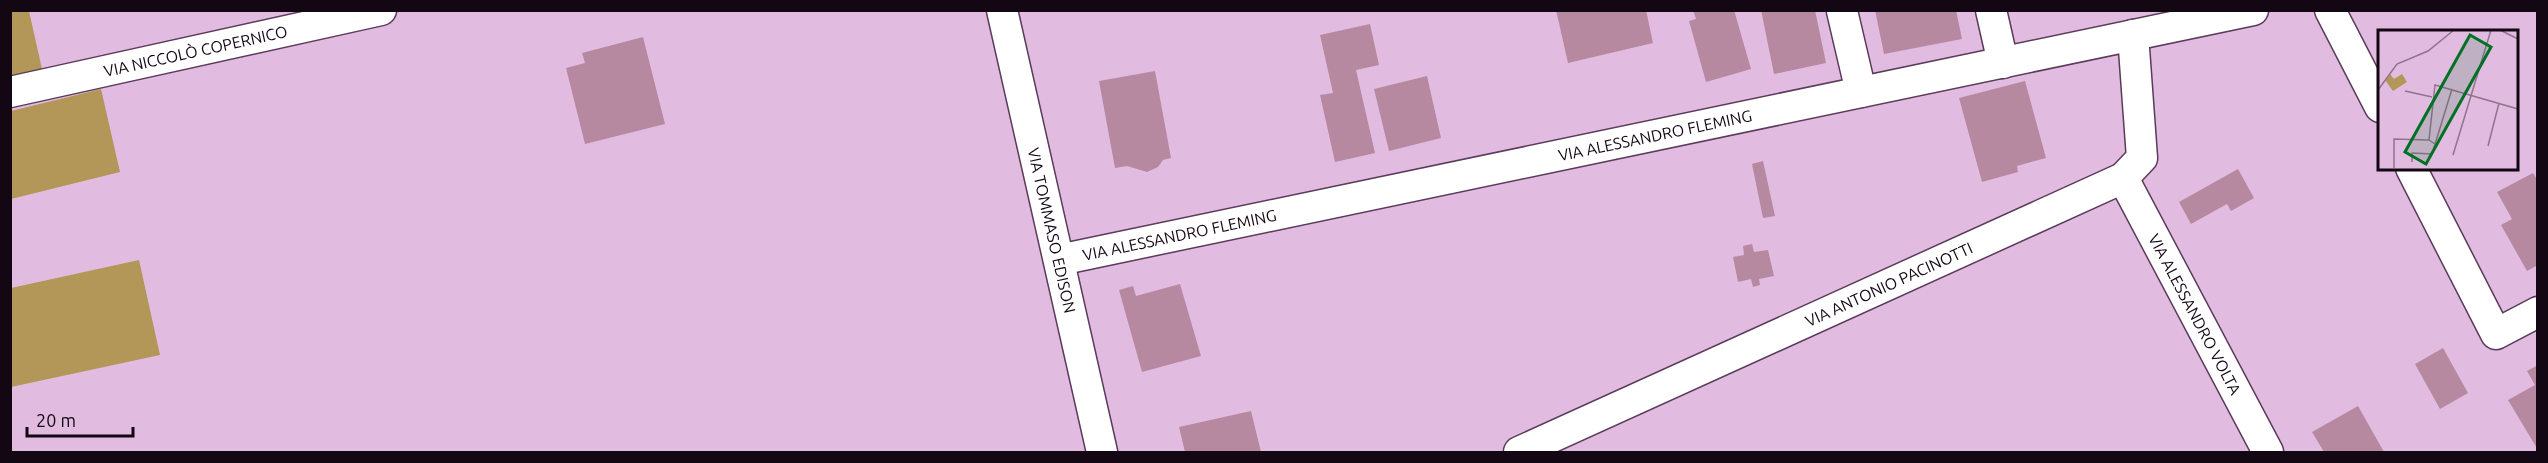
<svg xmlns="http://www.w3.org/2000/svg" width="2548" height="463" font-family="Ubuntu,sans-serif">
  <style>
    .green { fill: #b29758 }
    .building { fill: #b689a0 }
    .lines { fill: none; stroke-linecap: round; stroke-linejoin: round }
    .street-casing { stroke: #5a3b5a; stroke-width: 33 }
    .street { stroke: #fff; stroke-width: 30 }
    .labels { text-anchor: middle; stroke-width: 6; stroke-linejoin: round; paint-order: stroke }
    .street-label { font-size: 16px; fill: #130713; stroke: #e1bce0 }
    .inset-road { fill: none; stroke: #8f748e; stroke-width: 1.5 }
    .view { fill: #007124; fill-opacity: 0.15; stroke: #007124; stroke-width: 3 }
    .inset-edge { fill: none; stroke: #130713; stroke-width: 3 }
  </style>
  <rect width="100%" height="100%" fill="#e1bce0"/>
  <!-- green -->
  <path class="green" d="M10,11H29L42,69L11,76Z
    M101,89L120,172L11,199V111Z
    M139,260L160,355L11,387V288Z"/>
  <!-- building -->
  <path class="building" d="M1556,10H1646L1653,43L1568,63Z
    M1693,10H1734L1751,69L1706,82L1689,21L1696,19Z
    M1761,10H1815L1826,63L1774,74Z
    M1875,10H1956L1962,39L1884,54Z
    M1370,24L1379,65L1356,70L1375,153L1335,162L1320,95L1333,93L1320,35Z
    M643,37L665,124L585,144L566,68L585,63L582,53Z
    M1155,71L1171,158L1163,160L1158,167L1147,172L1127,166L1115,168L1099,81Z
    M1427,76L1441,138L1389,151L1374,89Z
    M2025,81L2046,158L2017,166L2018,172L1982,182L1959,98Z
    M1763,161L1775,216L1763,218L1752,164Z
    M2238,169L2254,198L2231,211L2227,204L2191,224L2179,202Z
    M2533,173L2538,181V265L2527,271L2501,225L2512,219L2497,192Z
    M1752,244L1754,252L1768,250L1774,276L1759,279L1760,285L1753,287L1751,279L1738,282L1733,257L1744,255L1743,246Z
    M1180,284L1201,356L1142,372L1119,290L1133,286L1136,296Z
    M2443,348L2468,393L2440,409L2415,364Z
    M2538,365V450L2508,400L2535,385L2527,371Z
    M2358,406L2384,452H2324L2312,432Z
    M1251,411L1261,452H1185L1179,427Z"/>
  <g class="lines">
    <!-- street casing -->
    <g class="street-casing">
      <g id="street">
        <path id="s1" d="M1002,10L1102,452"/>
        <path d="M1991,10L2003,63"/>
        <path d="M2330,10L2380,107"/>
        <path d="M1842,11L1861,92"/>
        <path id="s2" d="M10,92L381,10"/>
        <path d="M2411,168L2496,334L2538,312"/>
        <path id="s3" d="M2123,178L2268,452"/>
        <path id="s4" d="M1059,260L2253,10"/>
        <path id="s5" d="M1519,452L2123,178L2142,158L2133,35"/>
      </g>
    </g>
    <!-- street -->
    <use href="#street" class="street"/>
  </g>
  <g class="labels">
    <!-- street labels -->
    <g class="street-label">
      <text dy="6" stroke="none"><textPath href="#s2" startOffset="190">VIA NICCOLÒ COPERNICO</textPath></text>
      <text dy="6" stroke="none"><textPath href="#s4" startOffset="609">VIA ALESSANDRO FLEMING</textPath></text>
      <text dy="6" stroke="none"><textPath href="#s1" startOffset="226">VIA TOMMASO EDISON</textPath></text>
      <text dy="6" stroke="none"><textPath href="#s4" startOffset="123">VIA ALESSANDRO FLEMING</textPath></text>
      <text dy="6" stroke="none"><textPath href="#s5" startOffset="406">VIA ANTONIO PACINOTTI</textPath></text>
      <text dy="6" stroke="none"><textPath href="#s3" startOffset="154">VIA ALESSANDRO VOLTA</textPath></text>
    </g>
  </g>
  <!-- overview -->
  <g transform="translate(2378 30)">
    <rect width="140" height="140" fill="#e1bce0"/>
    <path d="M12,44L16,49L24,44L29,52L15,61L7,50Z" fill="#b29758"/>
    <path class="inset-road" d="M122,0L140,9M0,60L19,34L50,21L76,0M27,61L54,67M57,114L51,110L57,55L140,79M110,116L121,73M75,125L113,0M34,132V123L54,124L74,59M16,138V109L51,110"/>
    <path class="view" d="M92,5L113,17L48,134L27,122Z"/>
    <rect width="140" height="140" class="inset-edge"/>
  </g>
  <!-- border -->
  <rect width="2548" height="463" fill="none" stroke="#130713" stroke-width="24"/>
  <!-- scale -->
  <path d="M27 427v9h106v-9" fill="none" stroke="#130713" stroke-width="3"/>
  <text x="36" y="427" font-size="18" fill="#130713" stroke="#e1bce0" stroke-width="4.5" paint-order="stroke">20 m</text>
</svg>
